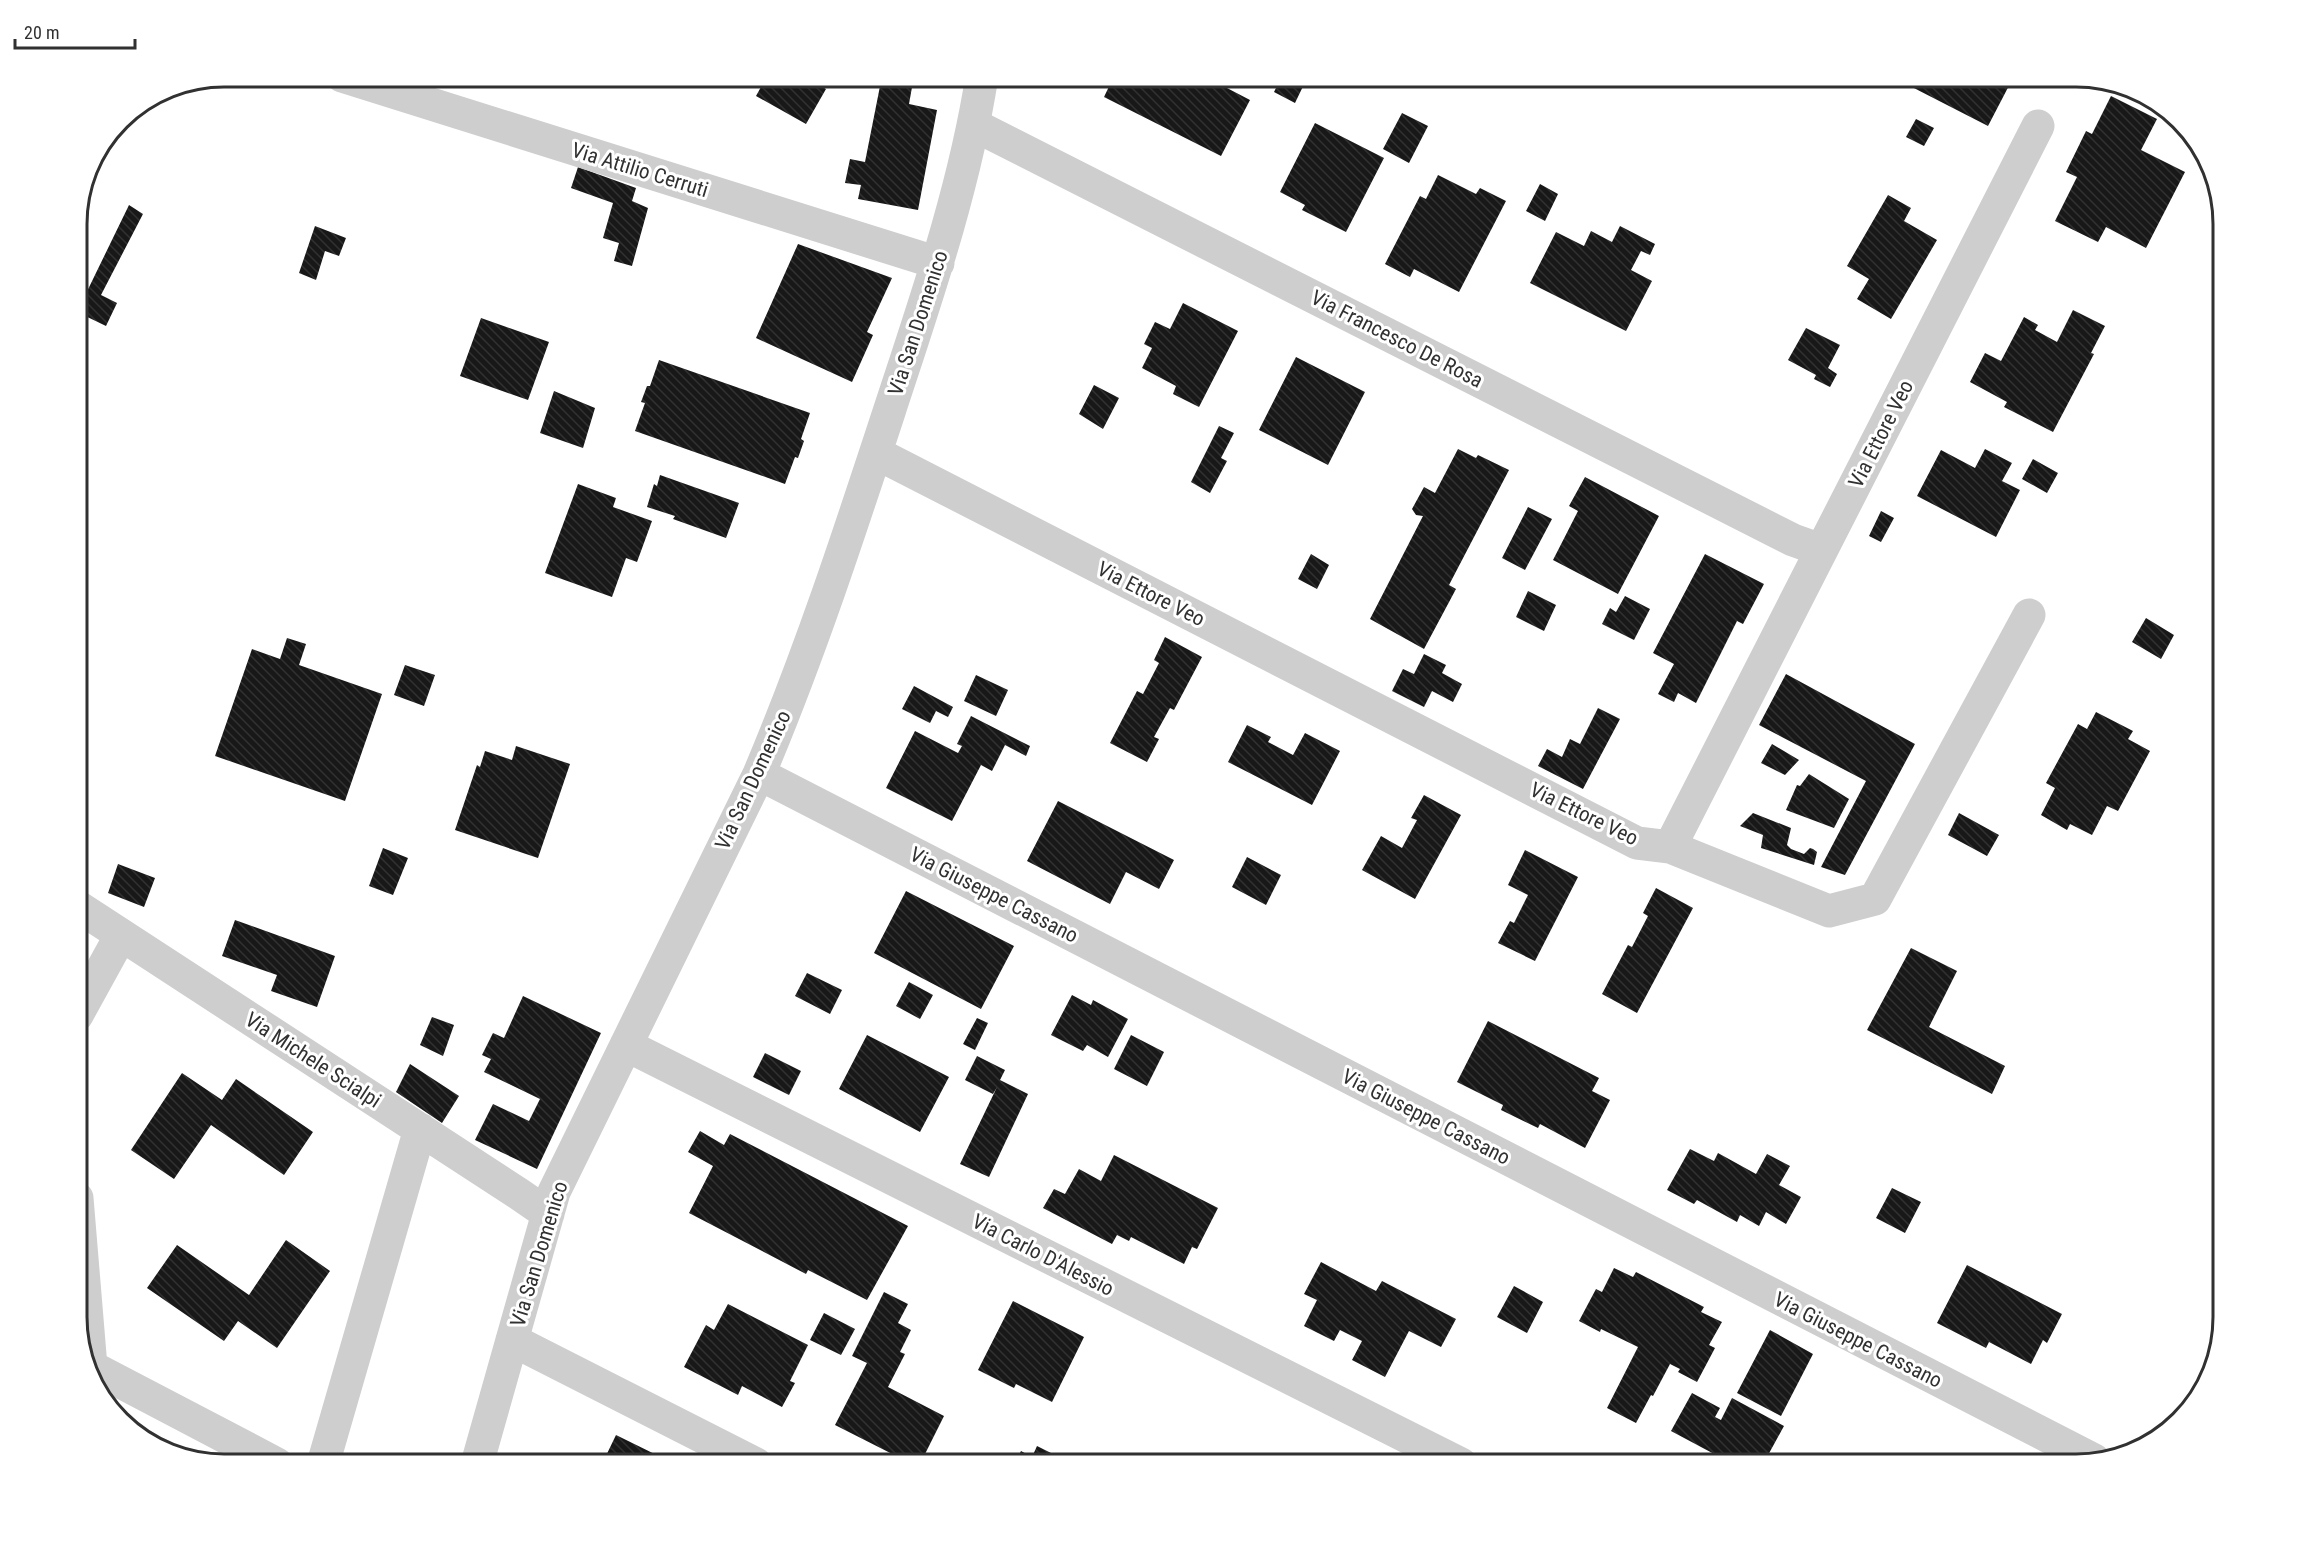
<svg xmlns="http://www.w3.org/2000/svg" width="2300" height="1541" font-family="'Roboto Condensed',sans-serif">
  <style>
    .building { fill: url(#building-back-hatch) }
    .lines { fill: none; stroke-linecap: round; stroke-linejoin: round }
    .minor { stroke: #cecece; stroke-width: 33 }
    .labels { text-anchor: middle; stroke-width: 6; stroke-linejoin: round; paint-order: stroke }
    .street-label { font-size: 21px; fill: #313131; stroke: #fff }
    .rim { fill: none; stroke: #313131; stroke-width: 3 }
  </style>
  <defs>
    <pattern id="building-back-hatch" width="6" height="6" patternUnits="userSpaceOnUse" patternTransform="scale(1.5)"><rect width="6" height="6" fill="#181818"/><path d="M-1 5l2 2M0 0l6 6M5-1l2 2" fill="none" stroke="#313131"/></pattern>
  </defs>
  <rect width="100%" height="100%" fill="#fff"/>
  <!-- building -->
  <path class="building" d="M767,76H804L826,89L806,124L756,96Z
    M882,76H914L909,104L937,110L918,210L858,199L861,185L845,183L850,159L865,162Z
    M1114,76H1204L1250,100L1221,156L1104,97Z
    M1254,76H1308L1295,103L1274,92L1276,88Z
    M1913,76H2014L1988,126L1908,85Z
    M2111,96L2157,119L2141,150L2185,172L2146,248L2106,227L2098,242L2055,221L2077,177L2066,172L2086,131L2092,134Z
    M1402,113L1428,126L1409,163L1383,149Z
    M1916,119L1934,128L1924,146L1906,137Z
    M1315,123L1384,158L1346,232L1302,210L1305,205L1280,192Z
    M578,167L636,188L632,201L648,208L632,266L614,261L619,243L603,238L613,203L571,188Z
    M1438,175L1476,194L1480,188L1506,201L1459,292L1414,269L1410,277L1385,264L1420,196L1426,199Z
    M1540,184L1558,194L1545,221L1526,211Z
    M1888,195L1911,208L1904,221L1937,240L1891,319L1857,299L1869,279L1847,266Z
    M129,205L143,214L101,295L117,303L106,326L77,312Z
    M315,226L346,238L339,256L325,251L316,280L299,273Z
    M1620,226L1655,244L1650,255L1641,251L1631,270L1652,281L1626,331L1530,283L1556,232L1584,246L1591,231L1612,242Z
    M798,244L892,278L867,332L873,335L852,382L756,338Z
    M1183,303L1238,331L1199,407L1173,394L1176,386L1142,368L1152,348L1144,344L1155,322L1170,329Z
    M2073,310L2105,326L2091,353L2094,354L2053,432L2004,407L2007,402L1970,382L1985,353L2001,361L2024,317L2038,325L2035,330L2057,342Z
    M481,318L549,342L528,400L460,376Z
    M1806,328L1840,345L1828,368L1837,374L1830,387L1814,379L1816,375L1788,360Z
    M1296,357L1365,392L1328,465L1259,430Z
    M659,360L810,413L801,439L804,441L798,458L795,457L785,484L635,431L645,403L641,402L647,386H650Z
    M1094,385L1119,398L1103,429L1079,414Z
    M554,391L595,408L583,448L540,433Z
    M1219,426L1234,433L1221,458L1227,461L1210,493L1191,482Z
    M1458,449L1476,458L1478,455L1509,470L1449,585L1456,589L1424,649L1370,619L1423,516L1416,515L1412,509L1424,487L1435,493Z
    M1985,449L2012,463L2002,481L2020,490L1996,537L1917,496L1941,450L1975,468Z
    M2033,459L2058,473L2047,493L2022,479Z
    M660,475L739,503L726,538L673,519L675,516L647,507L654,484L657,486Z
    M1585,477L1659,516L1618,594L1553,560L1578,511L1569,506Z
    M578,484L616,498L613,507L652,521L637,562L626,558L612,597L545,573Z
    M1528,507L1552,519L1525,570L1502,558Z
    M1881,511L1894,518L1881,542L1869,536Z
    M1311,554L1329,565L1317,589L1298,579Z
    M1705,554L1764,584L1743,624L1737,621L1696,703L1678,693L1674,702L1658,694L1674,664L1653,653Z
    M1528,591L1556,605L1544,631L1516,617Z
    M1625,596L1650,609L1634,640L1602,624L1610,608L1616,612Z
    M2146,618L2174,635L2161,659L2132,642Z
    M1165,637L1202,657L1174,710L1170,708L1154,737L1159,739L1147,762L1110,743L1137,691L1143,694L1159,663L1154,660Z
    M287,638L306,644L299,665L382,694L345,801L215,756L252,649L280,659Z
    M1424,654L1446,665L1442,673L1462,684L1453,702L1432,691L1424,707L1392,691L1403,669L1414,674Z
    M405,665L435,675L424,706L394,695Z
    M1786,674L1915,744L1845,875L1821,867L1866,781L1759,725Z
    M976,675L1008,690L996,716L964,701Z
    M914,686L953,707L948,717L936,711L930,723L902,709Z
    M1598,708L1620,719L1583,789L1538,766L1547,749L1562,757L1570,739L1580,744Z
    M2096,712L2133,731L2128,739L2150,751L2118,811L2107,806L2092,835L2070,824L2067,830L2041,815L2055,788L2046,783L2078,724L2087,729Z
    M971,716L1030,746L1026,756L1005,745L992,771L981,765L952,821L886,788L915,731L958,753L962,746L957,744Z
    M1247,725L1271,737L1268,742L1293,755L1305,733L1340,751L1312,805L1228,762Z
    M1772,744L1799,760L1785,775L1761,763Z
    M516,746L570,764L538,858L455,830L477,765L480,767L485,751L512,760Z
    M1809,774L1849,799L1834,828L1786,810L1797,785L1800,786Z
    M1424,795L1461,815L1415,899L1362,870L1381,836L1402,848L1417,820L1411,818Z
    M1058,801L1174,860L1159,889L1126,872L1110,904L1027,861Z
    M1753,813L1791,828L1787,845L1791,849L1804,854L1810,848L1813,849L1817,852L1814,865L1761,848L1763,835L1740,826Z
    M1959,813L1999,835L1987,856L1948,835Z
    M383,848L408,858L393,895L369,886Z
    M1525,850L1578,877L1535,961L1498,943L1510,921L1514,923L1528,895L1508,885Z
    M1247,857L1281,875L1266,905L1232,887Z
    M118,864L155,878L144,907L108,893Z
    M1656,888L1693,908L1637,1013L1602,994L1628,945L1632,947L1648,916L1643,913Z
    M906,891L1014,946L981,1009L874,953Z
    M235,920L335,956L317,1007L271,991L277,975L222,956Z
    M1911,948L1957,971L1929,1027L2005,1066L1992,1094L1867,1030Z
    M807,973L842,990L830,1014L795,996Z
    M909,982L933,995L920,1019L896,1006Z
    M1072,995L1091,1005L1093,1000L1128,1019L1108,1057L1087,1045L1083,1051L1051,1035Z
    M523,996L601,1033L537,1169L475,1140L493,1104L529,1121L540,1099L484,1072L491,1059L482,1055L493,1033L504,1038Z
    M432,1017L454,1025L443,1056L420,1045Z
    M977,1018L988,1023L975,1050L963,1044Z
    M1488,1021L1599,1078L1592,1091L1610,1100L1585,1148L1540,1124L1538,1128L1501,1110L1503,1105L1457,1082Z
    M867,1035L949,1077L920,1132L839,1089Z
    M1131,1035L1164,1052L1147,1086L1114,1069Z
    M765,1053L801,1071L789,1095L753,1077Z
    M977,1056L1005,1070L1000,1080L1028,1094L989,1177L960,1164L997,1087L993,1094L965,1080Z
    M410,1064L459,1096L442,1123L396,1092Z
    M182,1073L222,1100L236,1079L313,1132L284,1175L211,1125L174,1179L131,1150Z
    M700,1131L724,1145L730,1134L908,1226L867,1300L808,1270L806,1274L689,1213L713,1166L688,1152Z
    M1690,1149L1714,1161L1718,1153L1756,1174L1767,1154L1790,1166L1779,1185L1801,1197L1786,1224L1766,1212L1759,1226L1740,1215L1737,1222L1697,1200L1694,1204L1667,1190Z
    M1114,1155L1218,1208L1197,1249L1192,1247L1184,1264L1131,1237L1129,1241L1117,1235L1112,1244L1043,1208L1054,1189L1065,1194L1079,1169L1101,1181Z
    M1892,1188L1921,1202L1905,1233L1876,1218Z
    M286,1240L330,1271L277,1348L238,1321L224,1341L147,1288L177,1245L249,1295Z
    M1321,1262L1376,1291L1382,1281L1456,1319L1441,1347L1409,1331L1385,1377L1352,1360L1362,1341L1340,1330L1334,1341L1304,1326L1317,1300L1304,1294Z
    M1967,1265L2062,1314L2047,1343L2043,1340L2031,1364L1989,1342L1986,1348L1937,1323Z
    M1614,1268L1633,1277L1636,1272L1704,1307L1701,1312L1722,1322L1709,1345L1715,1348L1697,1382L1678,1372L1680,1369L1670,1364L1653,1396L1651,1395L1636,1423L1607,1408L1638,1347L1601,1329L1600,1332L1579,1321L1596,1289L1602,1292Z
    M1514,1286L1543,1302L1527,1333L1497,1317Z
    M884,1292L908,1304L898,1323L911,1330L900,1352L905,1354L888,1387L944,1416L920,1464H912L835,1425L867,1363L852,1356Z
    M1013,1301L1084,1337L1052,1402L1016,1384L1014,1388L978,1370Z
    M728,1304L808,1345L790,1381L795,1383L782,1407L742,1386L738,1395L684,1367L706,1325L714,1330Z
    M824,1313L855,1329L841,1355L810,1340Z
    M1770,1330L1813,1354L1781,1416L1737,1393Z
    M1692,1393L1720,1408L1715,1417L1721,1420L1732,1398L1784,1426L1767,1457L1762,1455L1757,1464H1720L1713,1461L1716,1455L1671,1431Z
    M616,1435L675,1464H602Z
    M1037,1446L1073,1464H1014L1021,1451L1032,1457Z"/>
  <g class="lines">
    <!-- minor -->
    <path class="minor" d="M342,76L938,263
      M974,125L1793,540L1821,550
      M876,453L1637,843L1670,847L2038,126
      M759,774L2094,1460
      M1670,847L1829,911L1875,899L2029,615
      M77,906L519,1194L548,1214
      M77,1015L121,935
      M626,1045L1461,1464
      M77,1198L91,1367
      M512,1340L756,1464
      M88,1365L277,1464
      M323,1464L420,1129
      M477,1464L554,1192L759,774C809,656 849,534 889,412C925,302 964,191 982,76"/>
  </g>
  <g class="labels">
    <!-- street labels -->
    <g class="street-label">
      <text transform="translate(640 170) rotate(17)" y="7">Via Attilio Cerruti</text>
      <text transform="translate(918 323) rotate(-72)" y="7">Via San Domenico</text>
      <text transform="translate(1397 339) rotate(27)" y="7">Via Francesco De Rosa</text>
      <text transform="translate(1881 434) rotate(-63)" y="7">Via Ettore Veo</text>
      <text transform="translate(1151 594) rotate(27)" y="7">Via Ettore Veo</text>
      <text transform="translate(753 780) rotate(-65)" y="7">Via San Domenico</text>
      <text transform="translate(1584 814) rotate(26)" y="7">Via Ettore Veo</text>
      <text transform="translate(994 895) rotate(27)" y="7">Via Giuseppe Cassano</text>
      <text transform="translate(313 1060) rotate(33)" y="7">Via Michele Scialpi</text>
      <text transform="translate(1426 1117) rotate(27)" y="7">Via Giuseppe Cassano</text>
      <text transform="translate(539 1254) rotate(-73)" y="7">Via San Domenico</text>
      <text transform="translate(1043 1255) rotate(27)" y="7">Via Carlo D'Alessio</text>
      <text transform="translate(1858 1340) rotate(27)" y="7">Via Giuseppe Cassano</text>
    </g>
  </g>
  <!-- crop -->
  <path d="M0 0H2300V1541H0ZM224 87H2076A137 137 0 0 1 2213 224V1317A137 137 0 0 1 2076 1454H224A137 137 0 0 1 87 1317V224A137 137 0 0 1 224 87Z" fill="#fff" fill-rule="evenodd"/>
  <path class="rim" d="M224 87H2076A137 137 0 0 1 2213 224V1317A137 137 0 0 1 2076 1454H224A137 137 0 0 1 87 1317V224A137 137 0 0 1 224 87Z"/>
  <!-- scale -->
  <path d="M15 39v9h120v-9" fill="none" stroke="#313131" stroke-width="3"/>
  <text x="24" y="39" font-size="18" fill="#313131" stroke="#ffffff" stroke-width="4.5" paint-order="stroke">20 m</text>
</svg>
